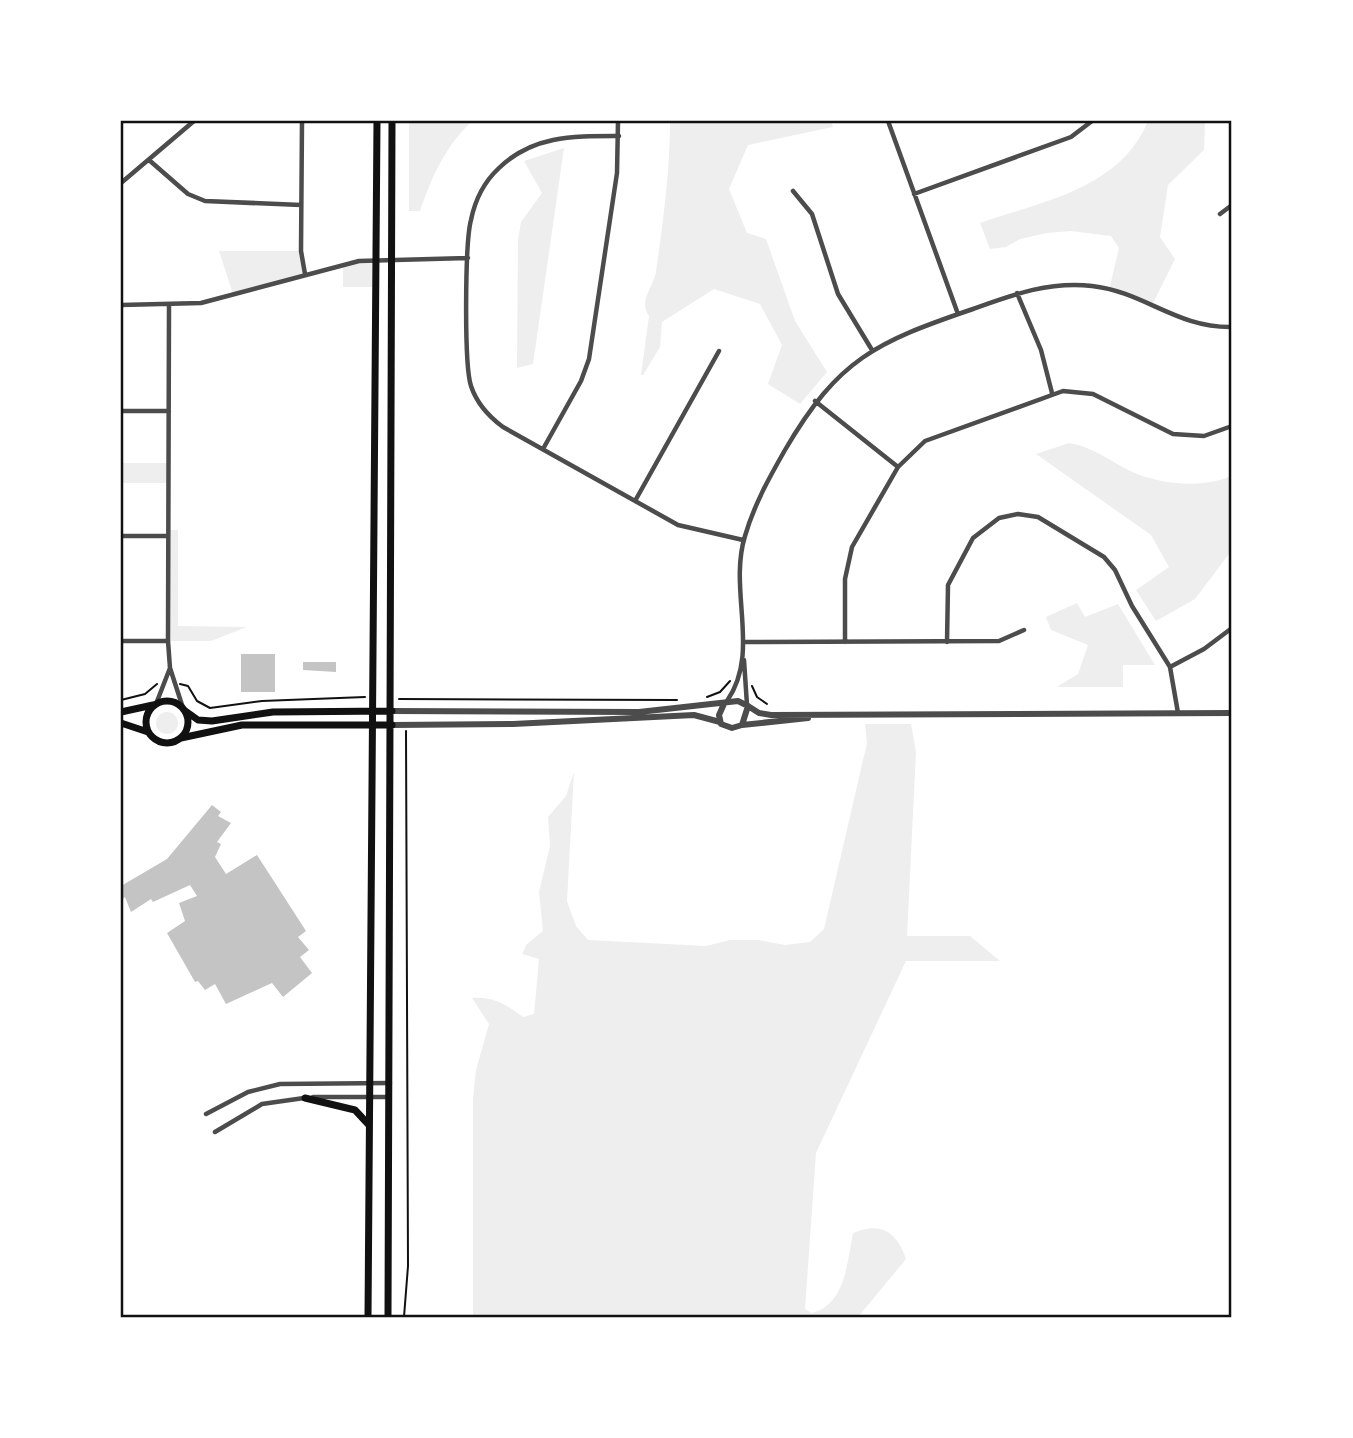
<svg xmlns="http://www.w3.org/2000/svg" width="1353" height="1438" font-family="'Source Sans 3',sans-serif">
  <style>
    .green { fill: #eee }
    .building { fill: #c4c4c4 }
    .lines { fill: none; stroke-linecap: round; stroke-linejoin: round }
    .path { stroke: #111; stroke-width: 2 }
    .minor { stroke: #4c4c4c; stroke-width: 4.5 }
    .tertiary { stroke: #4c4c4c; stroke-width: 6 }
    .secondary { stroke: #111; stroke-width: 7 }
    .neatline { fill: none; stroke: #111; stroke-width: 2.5 }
  </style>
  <rect width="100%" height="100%" fill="#fff"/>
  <!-- green -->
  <path class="green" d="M409,121H472C445,147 432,176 420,211H409Z
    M670,121H831L833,127L748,145L729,189L747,233L766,239L795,321L827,372L800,404L768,384L782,345L760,304L714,289L662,322L660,347L643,375H641L649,316C638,301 653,288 656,272C663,222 670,171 670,121Z
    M1148,121H1205L1204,150L1168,185L1160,237L1175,259L1152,305L1109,290L1119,248L1111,236L1071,231L1047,233L1020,239L1006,247L990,249L980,223C1043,201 1120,189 1148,121Z
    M564,148L533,364L517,368L518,240L521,222L542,193L524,161Z
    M219,251H301L305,274L233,294Z
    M377,259V287H343V263Z
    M1069,443C1095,447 1113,464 1137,474C1167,485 1202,488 1232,476V550L1195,599L1156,621L1136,590L1169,567L1151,535L1036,454Z
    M121,463H168V483H121Z
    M168,530H178V626L247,627L211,641H168Z
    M1077,603L1085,617L1118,604L1155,665H1123V687H1057L1078,674L1088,645L1051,630L1046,617Z
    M156 723a11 11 0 1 1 22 0a11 11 0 1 1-22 0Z
    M865,724H911L916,752L907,936H970L1000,961H906L816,1153L805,1309L812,1313C846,1304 847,1262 853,1233C881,1221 897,1232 906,1259L858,1317H473V1099L476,1070L489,1024L472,998C493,996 507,1005 523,1017L534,1014L539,959L522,954L527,944L543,931L539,892L550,846L548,817L566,796L574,772L567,901L576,926L588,940L706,946L730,940H758L785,945L810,942L824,929L867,743Z"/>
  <!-- building -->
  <path class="building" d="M241,654H275V692H241Z
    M303,662H336V672L303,670Z
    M212,805L221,812L218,816L231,823L217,842L221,844L215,857L226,874L257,855L306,931L298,937L309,950L300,957L312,973L283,997L272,983L226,1004L215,984L205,990L198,981L195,982L167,933L185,921L179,903L197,896L190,885L153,902L151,899L131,912L125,897L121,900V886L167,859Z"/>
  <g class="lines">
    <!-- path -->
    <path class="path" d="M180,684L188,686L197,701L210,708L262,701L365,697
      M752,686L757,697L767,704
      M707,697L720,692L730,681
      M399,699L677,700
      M121,700L145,694L157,684
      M404,1317L408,1266L406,731"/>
    <!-- minor -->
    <path class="minor" d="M302,121L301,251L305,274
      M888,121L958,314
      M619,136C574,136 533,135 499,168C484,182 475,200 471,220C465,242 464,365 471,386C477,404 488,416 503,427L678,525L743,540
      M149,160L188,194L205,201L301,205
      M121,183L194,121
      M793,191L812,214L838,294L872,350
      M914,194L1071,137L1092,121
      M1220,214L1232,205
      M1017,293L1041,350L1052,393
      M121,305L201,303L359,261L468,258
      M169,305L168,641L170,668L183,708
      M815,401L898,467
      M121,411H169
      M543,449L581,381L589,359L617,173L618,121
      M635,501L719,351
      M121,536H168
      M121,641H168
      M744,642L999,641L1024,630
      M845,642V579L852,547L898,467L925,441L1063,391L1093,394L1173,434L1204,436L1232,426
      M947,642L948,585L973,538L999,518L1018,514L1038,517L1104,557L1115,570L1132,606L1170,667L1178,713
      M744,660L747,705
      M1170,667L1204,649L1232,628
      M727,701C761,652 728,591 745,536C754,505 769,478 785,450C838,359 876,342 973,309C1012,295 1049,281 1092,286C1145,292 1176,328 1232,327
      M156,704L170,668
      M313,1097H388
      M206,1114L248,1092L280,1084L390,1083
      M215,1132L262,1104L304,1098"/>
    <!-- tertiary -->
    <path class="tertiary" d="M748,706L759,713L771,715L1232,713
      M392,711L639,712L738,701L748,706L742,725L732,728L721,724L719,715L724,704
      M392,725L513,724L694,715L720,722
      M742,725L808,718"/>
    <!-- secondary -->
    <path class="secondary" d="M146 722a21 21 0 1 1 42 0a21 21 0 1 1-42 0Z
      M184,710L198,720L212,721L273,712L392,711
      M121,712L153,705
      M121,723L148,732
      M181,738L242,725H392
      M305,1098L355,1110L369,1125
      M368,1317L377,121
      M388,1317L392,121"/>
  </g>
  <!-- border -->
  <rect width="1353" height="1438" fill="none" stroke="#ffffff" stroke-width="245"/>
  <rect x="122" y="122" width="1108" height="1194" class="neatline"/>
</svg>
